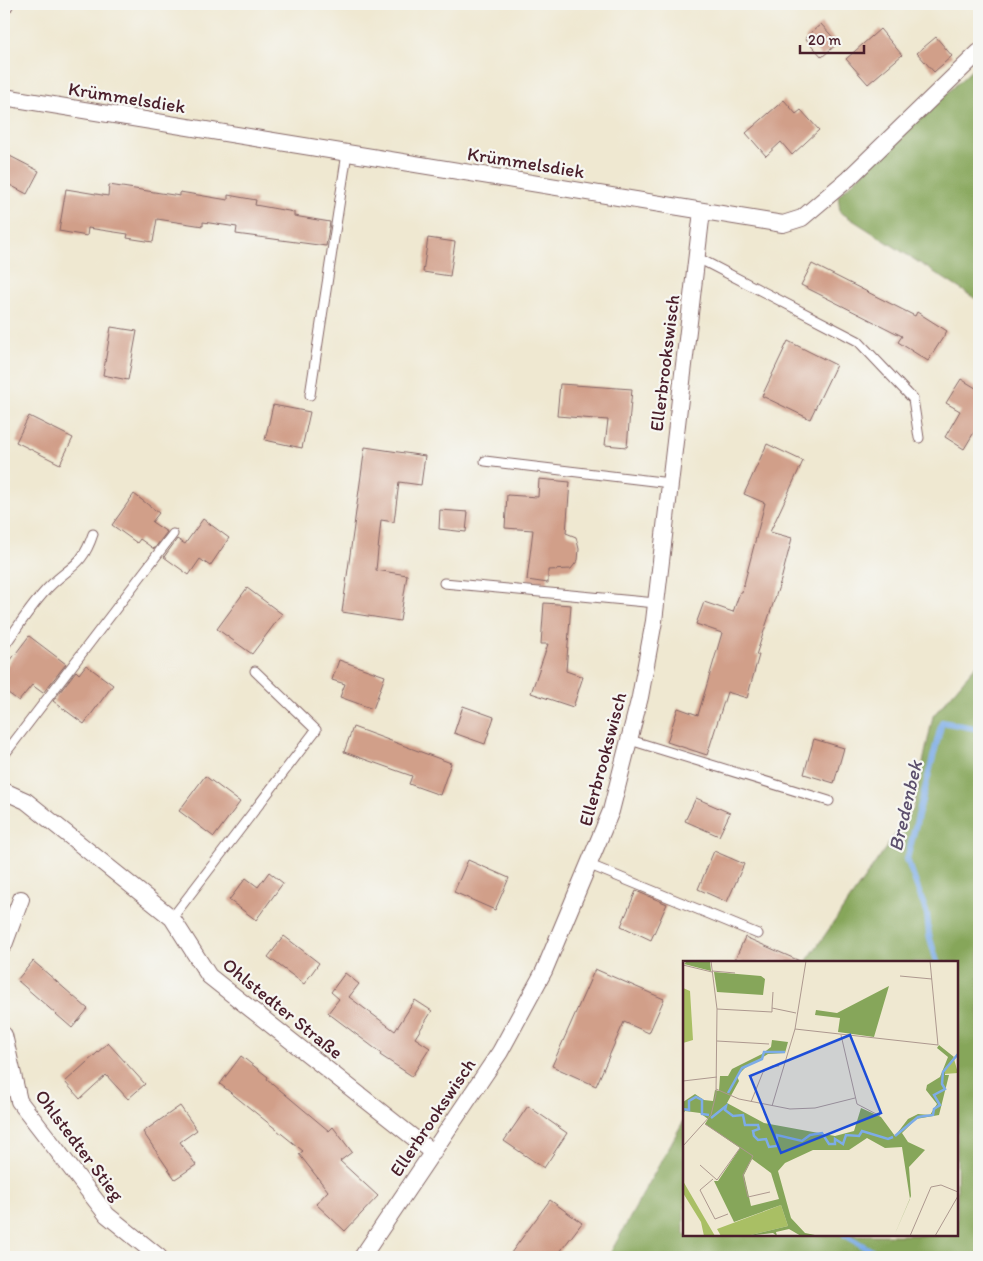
<svg xmlns="http://www.w3.org/2000/svg" width="983" height="1261" font-family="Itim,sans-serif">
  <style>
    .forest { fill: #86a65a; stroke: #686242 }
    .lines { fill: none; stroke-linecap: round; stroke-linejoin: round }
    .stream { stroke: #7dace7; stroke-width: 6 }
    .building { fill: #d19f89 }
    .service-casing { stroke: #846565; stroke-width: 11 }
    .minor-casing { stroke: #846565; stroke-width: 18 }
    .service { stroke: #fff; stroke-width: 9 }
    .minor { stroke: #fff; stroke-width: 16 }
    .labels { text-anchor: middle; stroke-width: 4.5; stroke-linejoin: round; paint-order: stroke }
    .street-label { font-size: 19px; fill: #4a1f2b; stroke: #f6f6f2 }
    .water-label { font-size: 20px; font-style: italic; fill: #5c506d; stroke: #f6f6f2 }
    .inset-river { fill: none; stroke: #7dace7; stroke-width: 2.5 }
    .inset-road { fill: none; stroke: #ad988f; stroke-width: 1 }
    .view { fill: #1d4ed8; fill-opacity: 0.15; stroke: #1d4ed8; stroke-width: 2.5 }
    .inset-edge { fill: none; stroke: #4a1f2b; stroke-width: 2.5 }
  </style>
  <rect width="100%" height="100%" fill="#f6f6f2"/>
  <filter id="ink" filterUnits="userSpaceOnUse"><feTurbulence type="fractalNoise" baseFrequency=".02" numOctaves="2"/><feDisplacementMap in="SourceGraphic" scale="10" xChannelSelector="R" yChannelSelector="G"/><feConvolveMatrix kernelMatrix="1 2 1 2 8 2 1 2 1" color-interpolation-filters="sRGB"/></filter>
  <filter id="wash" filterUnits="userSpaceOnUse"><feTurbulence type="fractalNoise" baseFrequency=".0096" numOctaves="4" result="noise"/><feDisplacementMap in="SourceGraphic" scale="20" xChannelSelector="R" yChannelSelector="G"/><feGaussianBlur stdDeviation="1.12" result="paint"/><feColorMatrix in="noise" values="0 0 0 0 0 0 0 0 0 0 0 0 0 0 0 0 0 1.4 0 .05"/><feComposite in="paint" operator="in"/></filter>
  <g filter="url(#wash)">
    <rect width="100%" height="100%" fill="#efe8d1"/>
    <!-- forest -->
    <path class="forest" d="M979,63V301L840,212L838,196Z
      M979,662V1257H608L684,1120V1235H957V962H806L913,809L933,716Z"/>
    <g class="lines">
      <!-- stream -->
      <path class="stream" d="M937,962L929,935L927,914L907,859L942,722L979,729
        M780,1235H789
        M845,1235L872,1251L876,1257"/>
    </g>
    <g id="blocks">
      <!-- building -->
      <path class="building" d="M821,24L838,43L822,57L805,38Z
        M880,29L902,55L868,84L846,59Z
        M936,37L952,56L934,72L917,53Z
        M784,100L796,114L801,110L819,130L792,155L781,142L766,156L746,133Z
        M4,153L39,171L27,194L4,182Z
        M109,185L180,196V192L228,200V195L256,200L255,205L294,212V216L330,222L326,246L236,234L237,227L203,222V226L157,219L153,242L127,238L128,234L88,228L87,236L59,231L66,189L108,196Z
        M428,238L455,242L450,276L423,272Z
        M812,264L915,316L917,312L947,331L928,361L898,342L902,336L801,285Z
        M111,327L137,331L128,380L103,375Z
        M788,341L836,365L810,419L762,396Z
        M961,379L979,390V424L964,449L945,437L960,411L946,403Z
        M560,384L632,389L627,447L605,445L608,420L557,416Z
        M273,405L310,412L302,448L265,440Z
        M29,416L73,438L60,464L16,442Z
        M767,444L803,461L770,532L792,538L781,580L756,655H759L747,698L727,692L707,755L667,742L678,708L698,715L722,633L696,624L704,602L733,612L740,592H742L765,503L744,494Z
        M365,447L425,456L421,485L399,482L394,522L381,520L376,570L407,575L400,621L342,612Z
        M539,479L570,482L566,533L576,537L579,549L578,560L571,569L548,570V583L527,580L533,530L505,528L507,495L538,497Z
        M134,494L159,513L152,522L167,532L154,549L140,539L137,543L112,525Z
        M440,510L468,512L466,532L439,529Z
        M203,519L229,538L210,566L200,559L189,575L164,557L177,539L185,544Z
        M247,588L282,614L252,654L217,629Z
        M544,603L571,605L566,671L583,677L573,707L531,693L548,644H541Z
        M29,636L66,664L43,693L32,685L19,701L4,690V669Z
        M339,660L385,676L373,709L340,697L345,684L332,680Z
        M86,665L113,685L84,724L53,701L76,671L79,674Z
        M463,706L494,717L485,744L454,733Z
        M353,727L451,763L440,795L409,784L412,776L344,752Z
        M814,739L844,748L834,783L804,774Z
        M205,776L240,802L214,837L179,811Z
        M696,798L730,813L719,836L685,821Z
        M714,851L744,864L727,902L698,889Z
        M468,860L509,878L495,910L454,892Z
        M269,872L283,883L256,920L229,900L246,878L258,887Z
        M636,891L667,904L651,940L621,926Z
        M284,936L319,963L304,984L268,957Z
        M745,937L802,962H734Z
        M33,961L88,1009L72,1028L17,980Z
        M595,969L664,999L649,1033L624,1022L596,1086L552,1066Z
        M345,973L359,984L349,997L395,1031L415,1000L432,1011L415,1038L430,1048L412,1076L380,1055L381,1053L328,1013L339,999L331,992Z
        M108,1043L145,1084L128,1099L106,1075L80,1099L65,1082Z
        M241,1056L268,1077L267,1079L329,1131L333,1127L352,1152L340,1161L378,1196L345,1231L316,1204L328,1191L299,1154L303,1151L220,1084Z
        M180,1106L197,1130L180,1142L196,1165L175,1179L143,1132Z
        M528,1106L567,1133L544,1168L504,1141Z
        M550,1200L582,1223L556,1257H508Z"/>
    </g>
  </g>
  <g filter="url(#ink)">
    <use href="#blocks" fill-opacity="0" stroke="#846565" stroke-width="1"/>
    <g class="lines">
      <!-- service casing -->
      <g class="service-casing">
        <path id="service" d="M696,257L858,341L913,399L919,438
          M310,395L347,153
          M485,461L670,483
          M444,583L656,603
          M4,646C18,627 32,604 49,587C71,565 82,567 93,534
          M630,740L829,801
          M4,755L173,534
          M590,865L758,934
          M172,918L316,730L255,671"/>
      </g>
      <!-- minor casing -->
      <g class="minor-casing">
        <path id="minor" d="M4,6L5,4
          M4,97L783,224L802,218L848,179L979,52
          M4,791L26,801L172,918L209,976L433,1153
          M4,945L21,899
          M4,1035L19,1101L107,1215L159,1257
          M362,1257L500,1052L544,971L611,811L640,697L654,621L702,211"/>
      </g>
      <!-- service -->
      <use href="#service" class="service"/>
      <!-- minor -->
      <use href="#minor" class="minor"/>
    </g>
  </g>
  <g class="labels">
    <!-- street labels -->
    <g class="street-label">
      <text transform="translate(127 97) rotate(9)" y="7">Krümmelsdiek</text>
      <text transform="translate(526 162) rotate(9)" y="7">Krümmelsdiek</text>
      <text transform="translate(664 363) rotate(-83)" y="7">Ellerbrookswisch</text>
      <text transform="translate(602 759) rotate(-75)" y="7">Ellerbrookswisch</text>
      <text transform="translate(283 1008) rotate(39)" y="7">Ohlstedter Straße</text>
      <text transform="translate(432 1117) rotate(-56)" y="7">Ellerbrookswisch</text>
      <text transform="translate(80 1145) rotate(53)" y="7">Ohlstedter Stieg</text>
    </g>
    <!-- water labels -->
    <g class="water-label">
      <text transform="translate(905 806) rotate(-77)" y="7">Bredenbek</text>
    </g>
  </g>
  <!-- overview -->
  <g transform="translate(683 961)">
    <rect width="275" height="275" fill="#efe8d1"/>
    <path d="M0,27L7,30L10,79L0,82ZM271,98L275,112L261,113L262,109ZM0,220L32,275H21L18,261L0,232ZM98,244L105,265L64,275H38L34,268Z" fill="#a9bf64"/>
    <path d="M4,0H27L28,10L1,3ZM31,11L78,15L82,18L80,34L34,31ZM206,25L191,76L155,71L157,57L132,54L133,49L154,52ZM89,79L105,81L102,92L85,93L62,107L54,115L56,120L44,142L81,162L152,175L171,170L178,147L198,156L212,175L225,158L235,153L247,154L254,143L243,129L244,124L257,116L265,96L254,87L256,84L271,96L262,109V114H266L256,154L233,158L219,172L225,181L242,189L226,206L228,235L211,275L227,238L219,186L202,187L184,177L166,189H130L102,202L95,210L108,257L122,272L137,275H118L106,268L93,271L94,275L90,272L64,275L105,265L98,244L51,261L31,220H35L57,187L22,163L25,158L17,152L2,150L0,153V141L12,133L21,139L30,140L32,129L36,130L37,115H45L49,108L79,93L88,86ZM69,198L88,212L96,238L68,245L61,214Z" fill="#86a65a" fill-rule="evenodd"/>
    <path class="inset-river" d="M45,132L59,107L79,98L81,91H102M0,148L6,149V140L13,136L19,139V153L26,154M28,157L43,145L42,149L50,155L60,154L62,164H75L76,168L70,170L71,175L75,179L83,178L86,186L94,185V174L119,180L127,174L139,172L146,183H152V178L160,183L163,174L176,175L179,170L205,178L210,176M212,175L235,156L250,154L251,148L257,144L251,134L262,128L259,123L260,111L275,93"/>
    <path class="inset-road" d="M0,4L29,11M29,10L52,12M217,15L249,18M89,47L90,31M34,48L89,51V47L113,52M112,68L255,84L247,0M158,74L174,143L197,155M34,80L86,83M0,120L34,116M33,128L56,138L107,148L132,147L172,137M68,141L80,111L89,105H96M89,145L112,68L123,0M22,163L70,195L60,214L65,236L87,231M0,185L28,154L33,133L34,48L28,0M17,204L34,219L57,187M30,218L17,229L32,258L45,253M227,275L248,226L258,224L275,231M252,275L275,235"/>
    <path class="view" d="M167,74L198,152L98,192L67,115Z"/>
    <rect width="275" height="275" class="inset-edge"/>
  </g>
  <!-- margin -->
  <rect width="983" height="1261" fill="none" stroke="#f6f6f2" stroke-width="20"/>
  <!-- scale -->
  <path d="M800 45v8h64v-8" fill="none" stroke="#4a1f2b" stroke-width="2.5"/>
  <text x="808" y="45" font-size="15" fill="#4a1f2b" stroke="#f6f6f2" stroke-width="4" paint-order="stroke">20 m</text>
</svg>
